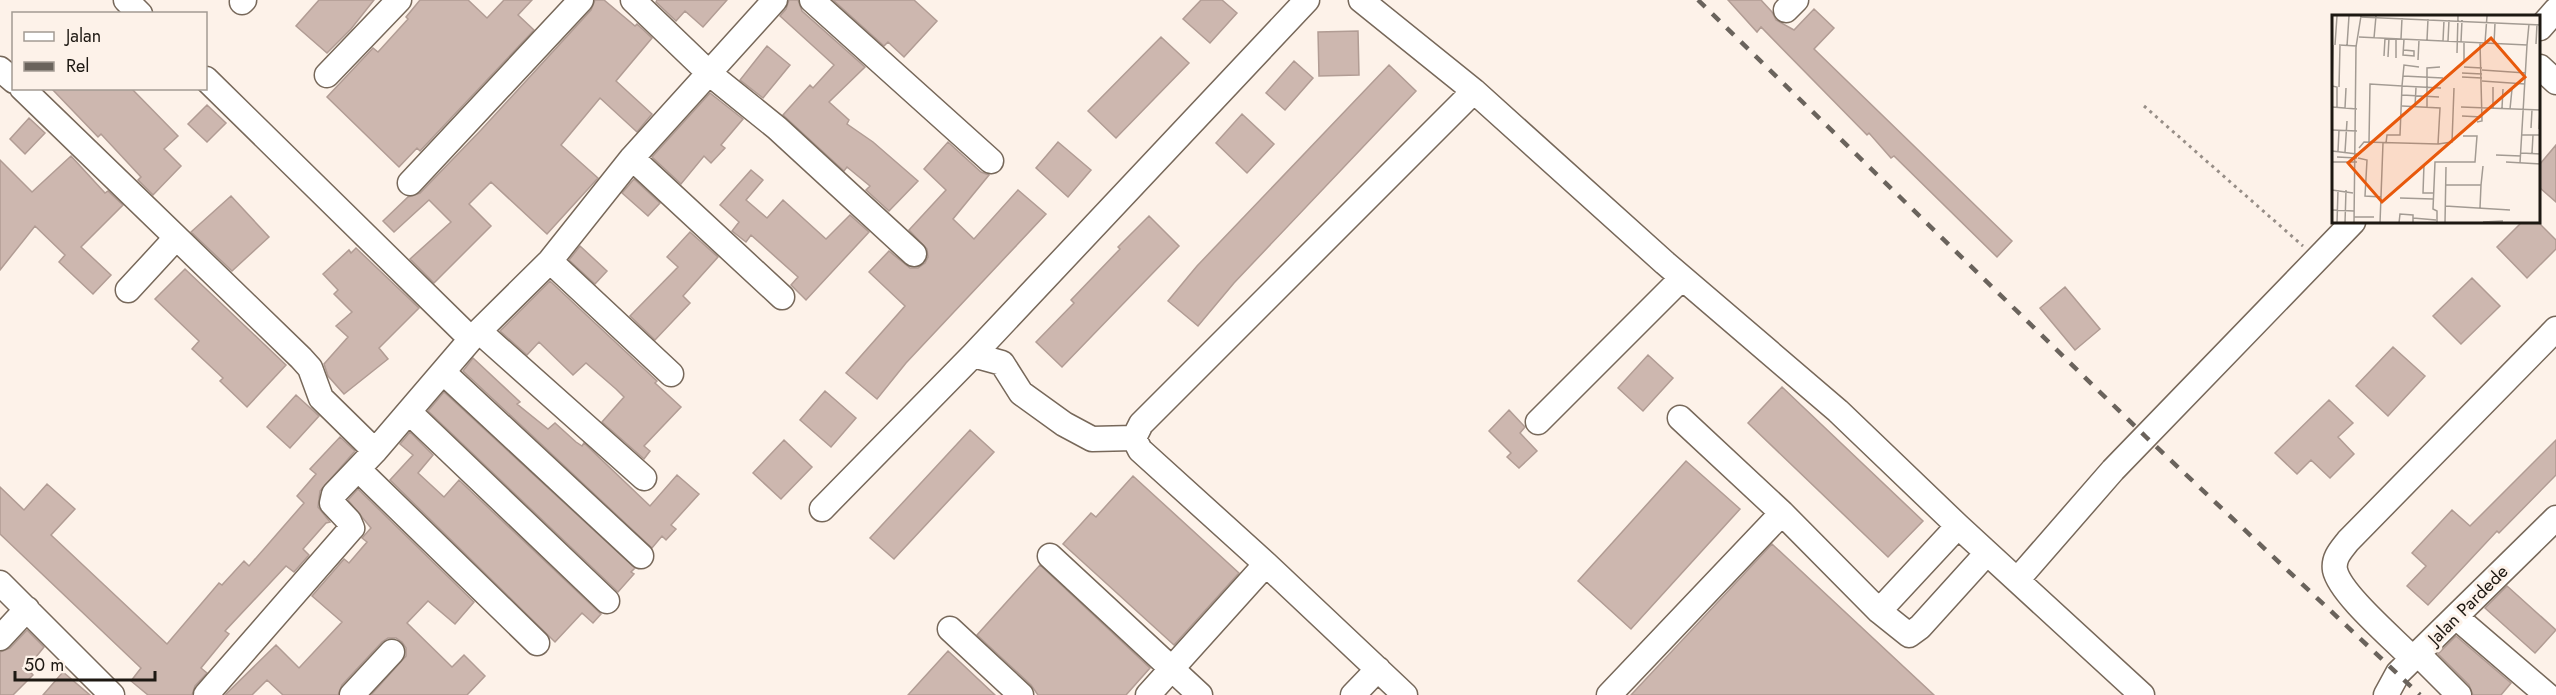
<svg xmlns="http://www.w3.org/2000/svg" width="2556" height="695" font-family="Jost,sans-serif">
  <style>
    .building { fill: #cdb7af; stroke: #b19c94; stroke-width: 1.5 }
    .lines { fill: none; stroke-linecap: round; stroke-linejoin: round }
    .minor-casing { stroke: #77685a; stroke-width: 27 }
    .path { stroke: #978e87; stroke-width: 3; stroke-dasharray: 3 4.5; stroke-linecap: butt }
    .minor { stroke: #fff; stroke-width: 24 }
    .rail { stroke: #6a635c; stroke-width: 4.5; stroke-dasharray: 10 10; stroke-linecap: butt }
    .labels { text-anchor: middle; stroke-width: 6; stroke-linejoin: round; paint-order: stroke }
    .street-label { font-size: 18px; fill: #1d1812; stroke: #fdf2e9 }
    .inset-road { fill: none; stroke: #a39b93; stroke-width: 1.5 }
    .view { fill: #e8590c; fill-opacity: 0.15; stroke: #e8590c; stroke-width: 3 }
    .inset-edge { fill: none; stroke: #1d1812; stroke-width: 3 }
  </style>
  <rect width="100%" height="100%" fill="#fdf2e9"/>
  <!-- building -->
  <path class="building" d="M319,0H374L351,29L327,53L296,26Z
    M420,0H468L487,18L504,0H532L518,15L534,30L420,151L417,148L399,167L327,97L373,48L378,52L408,19L406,17Z
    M595,0H604L635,26L637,24L652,38L616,81L652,114L637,132L600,98L561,145L598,178L547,234L491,182L469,204L491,226L434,283L410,259L451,222L429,200L394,232L383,221L408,197L420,193L481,130L591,10Z
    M657,0H727L703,27L685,11L676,21L656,2Z
    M789,0H798L802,11L865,67L829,102L849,120L847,124L873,142L918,181L889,211L866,190L870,186L847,167L844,171L783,115L810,85L813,88L834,65L780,16L786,9Z
    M833,0H914L937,21L904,57L888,42L884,46Z
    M1201,0H1222L1237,13L1210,43L1183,19Z
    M1728,0H1761L1772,12L1776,20L1794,30L1814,9L1834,28L1814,49L2012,241L1997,257L1894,156L1891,158L1869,133L1867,135L1761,27L1757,32Z
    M1358,31L1359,75L1319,76L1318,32Z
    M1161,37L1189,63L1116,138L1088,111Z
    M767,46L790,65L763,98L740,80Z
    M1294,61L1313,78L1285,110L1266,93Z
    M1389,65L1416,91L1234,283L1198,326L1168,301L1197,266Z
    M51,88H131L178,136L164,149L181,166L153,195L138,180L141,177L101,134L98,137Z
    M710,93L743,119L721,145L725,148L711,163L704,156L681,184L652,157Z
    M207,105L226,123L207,142L188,124Z
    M1242,114L1274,144L1247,173L1216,143Z
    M29,118L45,133L25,154L10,139Z
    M948,142L981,172L989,175L953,219L974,239L1018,190L1046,214L906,363L877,399L846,373L905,306L869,272L889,251L910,268H918L925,263L928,257L927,249L909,230L946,190L924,169Z
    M1058,142L1091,170L1068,197L1036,168Z
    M2556,145V202L2540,188V164Z
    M71,156L105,193L108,191L123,205L81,247L111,275L93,294L59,262L65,255L35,226L0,270V160L32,192Z
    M751,170L763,180L746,200L767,218L783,200L826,239L850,215L869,232L806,300L791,285L798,277L751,235L746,242L732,231L739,222L720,205Z
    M634,179L660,203L648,216L622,193Z
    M231,196L269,237L232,271L191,232Z
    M1149,216L1179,246L1062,367L1036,342L1074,303L1071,300L1120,249L1118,247Z
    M2522,222H2538L2556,240V249L2527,278L2497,247Z
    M690,232L718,257L683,296L690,303L655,340L630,316L678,267L667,257Z
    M580,246L607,271L595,284L569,260Z
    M356,248L419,308L379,348L388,359L344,394L328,376L324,364L348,337L336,326L352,312L334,294L338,290L323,274L349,250L351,253Z
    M185,269L286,365L247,407L220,381L223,378L192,349L199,341L155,299Z
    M2472,278L2500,306L2461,344L2433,316Z
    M550,281L657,381L655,383L681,407L644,446L650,451L644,459L602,422L624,397L616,389L586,363L573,375L539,342L527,355L500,331Z
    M2065,287L2100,329L2075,350L2040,308Z
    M2393,347L2425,376L2388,416L2356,386Z
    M1648,355L1673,378L1643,411L1618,388Z
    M473,358L520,402L517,404L548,429L555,423L576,442L582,446L584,443L650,506L677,475L699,494L671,525L676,529L666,540L662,536L652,548L463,371Z
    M1782,387L1923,521L1888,557L1748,423Z
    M825,391L856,418L831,447L800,420Z
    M444,392L635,568L631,572L634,574L618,592L428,411Z
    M296,395L319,416L290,448L267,427Z
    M2329,400L2353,423L2338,437L2354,454L2330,478L2311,460L2297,474L2275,453Z
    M1509,410L1525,427L1520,433L1537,451L1519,468L1507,457L1511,453L1489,431Z
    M970,430L994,452L894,559L870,538Z
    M410,432L433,455L418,473L444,497L459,480L601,614L593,623L582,613L555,642L390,480L413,455L400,444Z
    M340,437L355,451L320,491L318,507L330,522L326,523L303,549L309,555L294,572L286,566L225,631L229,634L201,668L207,673L195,686L192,695H148L131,681L141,668L0,534V487L24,510L47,484L75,509L51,535L167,644L219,583L222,585L244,561L249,566L304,503L297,496L316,474L310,469Z
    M784,440L812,467L781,499L753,473Z
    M2556,440V475L2499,533L2497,531L2428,605L2407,586L2426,566L2412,553L2452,510L2470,526Z
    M1686,461L1740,509L1631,629L1578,581Z
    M1133,476L1239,573L1174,645L1063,544L1091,513L1096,517Z
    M358,489L474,602L455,624L428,601L407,623L452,667L464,655L485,676L467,695H371L406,656V648L402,642L396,638H388L382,642L342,685L338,695H283L267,680L252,695H225L276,645L299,668L342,622L312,596L344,559L349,563L367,542L362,538L371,528L348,500Z
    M1772,544L1934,695H1631Z
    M1040,565L1150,668L1126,695H1038L1031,685L977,635Z
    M2507,586L2556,630L2535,653L2485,608Z
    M27,630L44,647L27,668L33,675L13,695H0V652L10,648Z
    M2456,636L2511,683L2501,695H2473L2469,685L2438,654Z
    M948,651L961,663L995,695H908Z
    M63,672L90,695H43Z"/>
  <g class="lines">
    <!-- minor casing -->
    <g class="minor-casing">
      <path id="minor" d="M126,0L140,14
        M633,0L710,74L777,128L914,254
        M812,0L991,161
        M1361,0L1474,91
        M242,2L244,0
        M1786,10L1796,0
        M2540,28L2556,10
        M2540,67L2556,82
        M0,69L14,81
        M327,75L399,0
        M206,79L471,339
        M22,88L301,358L310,368L321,398L375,451
        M632,158L782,297
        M410,183L581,0
        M550,261L671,374
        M128,290L176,238
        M480,332L644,478
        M973,355L1002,363L1021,393L1064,424L1092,439L1134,438
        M444,373L641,556
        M409,412L607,601
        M1680,418L1782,513
        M1538,422L1682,278
        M358,469L537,643
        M822,509L973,355L1307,0
        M1050,556L1200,695
        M2018,579L2113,470L2353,222
        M0,583L112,695
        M1879,611L1958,526
        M2456,617L2547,695
        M950,629L1021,695
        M0,638L27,609
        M2418,654L2459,695
        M2413,659C2395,640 2340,594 2335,570C2333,558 2341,550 2348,541L2556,329
        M206,695L350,530L352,528L349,521L332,503L334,494L375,451L471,339L550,261L632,158L775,0
        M352,695L392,652
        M1148,695L1266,564
        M1353,695L1378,669
        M1405,695L1266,564L1140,450L1134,438L1141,424L1474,91L1665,263L1838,411L1958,526L2142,695
        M1609,695L1782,513L1879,611L1909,635L1920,627L1987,553
        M2386,695L2398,673L2556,518"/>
    </g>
    <!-- path -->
    <path class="path" d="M2144,106L2303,246"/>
    <!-- minor -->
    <use href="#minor" class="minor"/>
    <!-- rail -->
    <path class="rail" d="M1698,0L2146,437L2420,695"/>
  </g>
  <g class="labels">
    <!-- street labels -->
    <g class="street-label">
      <text transform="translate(2468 605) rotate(-45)" y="6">Jalan Pardede</text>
    </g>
  </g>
  <!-- overview -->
  <g transform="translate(2332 15)">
    <rect width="208" height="208" fill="#fdf2e9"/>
    <path class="inset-road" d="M28,2L209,10M27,22L153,28L155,1M42,23L44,1M69,24L70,3M95,25L96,4M111,26L112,5M116,26L117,5M129,27L130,5M153,28L195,30L197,9M162,29L163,8M204,29L205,9M1,30L0,71L5,72V93M3,30L5,1M7,30L25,31M15,31L17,1M72,35L82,36V41L71,40L72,24M125,38L126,1M52,41L53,23M56,42L57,23M64,43V24M86,45L87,25M132,46V27M132,52L150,53M150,55L194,58M130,58L150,59M71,61L111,63M130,62L150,63M150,66L193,69M7,72L8,30M70,80L107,82M0,92L25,94M83,92L84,72M95,92V53L108,52M129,92L209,95M13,93L14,73M161,93V72M170,93L171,74M178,94L180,74M130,101L150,102M145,107L150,106L148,28M199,113L200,95M207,114L208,95M0,115L25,116M190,120H209M37,127L38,69L70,71L72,50L87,52M54,128L55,120H68L70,71L109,73M106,129L120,127L122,73M27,133L32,127L106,129L108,93L70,91M0,136L25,139M6,136L7,115M13,137L15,106M189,138L209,139M200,138L201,120M164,140L189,141M5,142L25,143M26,143L35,145L33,181L49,182M0,147H25M174,147L209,149M188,148L195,30M92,149L91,178H101M113,170H149L148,193M149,170L151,151M0,175L21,178M68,183L101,184M113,191L178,195M0,195L22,196M22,202H42M81,203L104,205M151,207L171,206M5,208L6,175M13,208L14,175M22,208L24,32L29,1M48,208L51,128M67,208L68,199L81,200V208M105,208V196L101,194L103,147H143L145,121H131M113,208L114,152"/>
    <path class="view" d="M159,23L193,62L50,187L16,148Z"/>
    <rect width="208" height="208" class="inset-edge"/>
  </g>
  <!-- legend -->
  <rect x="12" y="12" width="195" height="78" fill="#fdf2e9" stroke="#a39b93" stroke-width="1.5"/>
  <rect x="24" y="32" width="30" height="9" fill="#ffffff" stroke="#a39b93" stroke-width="1.5"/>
  <text x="66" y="42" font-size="18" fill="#1d1812">Jalan</text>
  <rect x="24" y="62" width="30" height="9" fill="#6a635c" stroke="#a39b93" stroke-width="1.5"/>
  <text x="66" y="72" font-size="18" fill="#1d1812">Rel</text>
  <!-- scale -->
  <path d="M15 671v9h140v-9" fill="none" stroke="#1d1812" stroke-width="3"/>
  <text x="24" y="671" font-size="18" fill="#1d1812" stroke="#fdf2e9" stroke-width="4.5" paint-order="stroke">50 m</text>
</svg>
